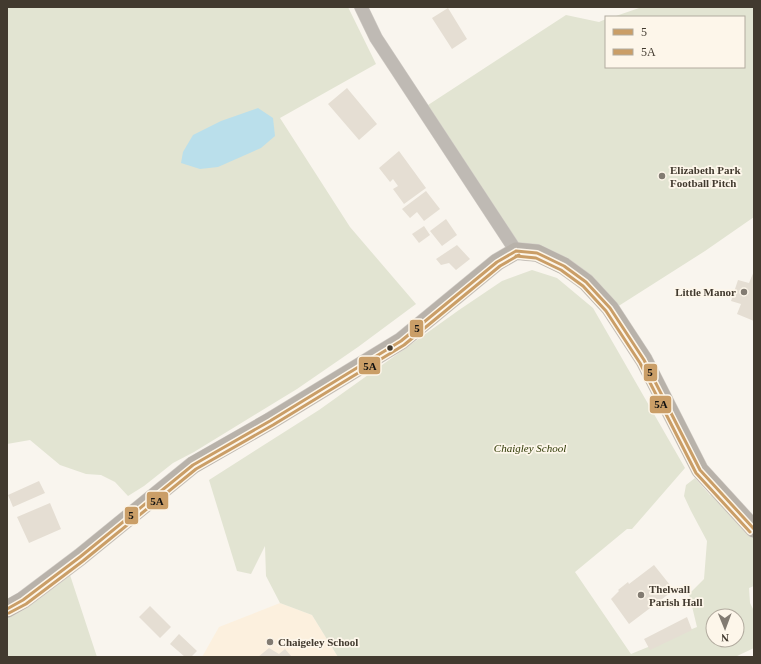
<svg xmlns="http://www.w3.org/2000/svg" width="761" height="664" font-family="'Times New Roman',serif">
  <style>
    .built { fill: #fcf0de }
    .green { fill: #e2e4d2; fill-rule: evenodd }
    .water { fill: #badfeb }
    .building { fill: #e5ded3 }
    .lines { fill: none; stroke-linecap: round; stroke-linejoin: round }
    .minor-casing { stroke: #d4cfc9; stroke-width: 14 }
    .major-casing { stroke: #d4cfc9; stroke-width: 18 }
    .minor { stroke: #bfbab4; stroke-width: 13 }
    .major { stroke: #b8b2aa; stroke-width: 17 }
    .bus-1-casing { stroke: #fdf6ea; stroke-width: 6 }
    .bus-2-casing { stroke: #fdf6ea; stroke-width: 6 }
    .bus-1 { stroke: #ca9e67; stroke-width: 3 }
    .bus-2 { stroke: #ca9e67; stroke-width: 3 }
    .poi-dot { fill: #827b72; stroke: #fdf6ea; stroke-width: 1.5 }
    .bus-dot { fill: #423a2f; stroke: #fdf6ea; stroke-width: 1.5 }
    .labels { text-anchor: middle; stroke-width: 3.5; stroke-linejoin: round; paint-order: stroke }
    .poi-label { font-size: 11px; font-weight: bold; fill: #423a2f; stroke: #fdf6ea; text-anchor: start }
    .park-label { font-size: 11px; font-style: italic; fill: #2f3a05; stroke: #fdf6ea }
    .line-badge { stroke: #fdf6ea; stroke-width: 1.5 }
    .pale-badge-label { font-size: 11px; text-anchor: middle; font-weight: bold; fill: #111 }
  </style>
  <rect width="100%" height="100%" fill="#f9f5ee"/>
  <!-- built -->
  <path class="built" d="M280,603L312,615L338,657H202L219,627Z"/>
  <!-- green -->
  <path class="green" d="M7,7H348L376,64L280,118L350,227L416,304L358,347L297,389L194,452L173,463L144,486L128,496L115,482L101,475L86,474L60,465L30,440L7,444Z
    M642,7H754V217L705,251L617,307L550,252L524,243L508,248L425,107L566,15L599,22L606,19V67H744V17H613Z
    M532,270L557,278L593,308L685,468L632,529H627L575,572L631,654L697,627L689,594L704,579L707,541L691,511L684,496L686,485L695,478L710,495L728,501L754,526V586L749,588L750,603L754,611V648L735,657H338L312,615L280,603L266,576L265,546L251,574L237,571L209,480L319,410L459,310L502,281ZM713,616H737V640H713Z
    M70,575L97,657H7V619L24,609Z"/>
  <!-- water -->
  <path class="water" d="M258,108L273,118L275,136L261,148L218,167L200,169L181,163L183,152L193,135L221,121Z"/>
  <!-- building -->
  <path class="building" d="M448,8L467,39L452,49L432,18Z
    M347,88L377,124L359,140L328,104Z
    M399,151L426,188L404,204L393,189L398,186L393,179L390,182L379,168Z
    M426,191L440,209L424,221L417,212L410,218L402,209Z
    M446,219L457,235L442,246L430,231Z
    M424,226L430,235L419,243L412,234Z
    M457,245L470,259L456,270L449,263L441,265L436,259Z
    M754,271V321L737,314L741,304L731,301L738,280L749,283Z
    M39,481L45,493L13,507L8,495Z
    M50,503L61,529L29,543L17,517Z
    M654,565L674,590L629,624L611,599L619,591L618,590L628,582L629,584Z
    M150,606L171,627L160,638L139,617Z
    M687,617L692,630L650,650L644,639Z
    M179,634L197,651L191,657H185L170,644Z
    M269,648L279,654L285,649L292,657H258Z"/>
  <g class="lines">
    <!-- minor casing -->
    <g class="minor-casing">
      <path id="minor" d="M361,7L376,38L516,251"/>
    </g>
    <!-- major casing -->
    <g class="major-casing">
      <path id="major" d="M7,609L23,600L80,557L193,465L270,421L401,341L497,262L516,251L537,253L564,266L586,282L610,308L644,360L700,470L754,529"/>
    </g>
    <!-- minor -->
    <use href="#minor" class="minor"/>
    <!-- major -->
    <use href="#major" class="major"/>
    <!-- bus-1 casing -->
    <g class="bus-1-casing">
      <path id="bus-1" d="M516,251L537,253L564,266L586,282L610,308L644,360L700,470L754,529
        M7,609L23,600L80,557L193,465L270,421L401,341L497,262L516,251"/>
    </g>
    <!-- bus-2 casing -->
    <g class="bus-2-casing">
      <path id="bus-2" d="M516,256L536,258L561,270L583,286L606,311L640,363L696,473L750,532
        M9,613L26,604L83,561L196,469L273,425L404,345L500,266L519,255"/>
    </g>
    <!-- bus-1 -->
    <use href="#bus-1" class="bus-1"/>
    <!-- bus-2 -->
    <use href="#bus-2" class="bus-2"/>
  </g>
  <!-- markers -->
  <g class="poi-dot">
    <circle cx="662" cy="176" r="4"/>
    <circle cx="744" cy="292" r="4"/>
    <circle cx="641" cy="595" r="4"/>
    <circle cx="270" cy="642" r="4"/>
  </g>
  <circle class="bus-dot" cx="390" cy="348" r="3.5"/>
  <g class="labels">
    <!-- poi labels -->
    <g class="poi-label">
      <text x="670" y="174">Elizabeth Park<tspan x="670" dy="13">Football Pitch</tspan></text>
      <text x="736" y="296" text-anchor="end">Little Manor</text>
      <text x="649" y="593">Thelwall<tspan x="649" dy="13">Parish Hall</tspan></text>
      <text x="278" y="646">Chaigeley School</text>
    </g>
    <!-- park labels -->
    <g class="park-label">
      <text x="530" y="452">Chaigley School</text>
    </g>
  </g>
  <g class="line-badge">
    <rect x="409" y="319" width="15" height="19" rx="4" fill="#ca9e67"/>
    <rect x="358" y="356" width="23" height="19" rx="4" fill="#ca9e67"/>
    <rect x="643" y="363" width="15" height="19" rx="4" fill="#ca9e67"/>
    <rect x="649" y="395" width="23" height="19" rx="4" fill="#ca9e67"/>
    <rect x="146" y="491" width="23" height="19" rx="4" fill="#ca9e67"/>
    <rect x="124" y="506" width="15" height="19" rx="4" fill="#ca9e67"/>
  </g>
  <g class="pale-badge-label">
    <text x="417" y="332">5</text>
    <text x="370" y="370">5A</text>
    <text x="650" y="376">5</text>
    <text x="661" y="408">5A</text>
    <text x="157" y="505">5A</text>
    <text x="131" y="519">5</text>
  </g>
  <!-- border -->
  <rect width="761" height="664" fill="none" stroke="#423a2f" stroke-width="16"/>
  <!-- legend -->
  <rect x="605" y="16" width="140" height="52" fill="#fdf6ea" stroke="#b2ab9f"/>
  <rect x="613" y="29" width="20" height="6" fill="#ca9e67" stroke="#b2ab9f"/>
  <text x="641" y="36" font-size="12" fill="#423a2f">5</text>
  <rect x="613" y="49" width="20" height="6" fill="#ca9e67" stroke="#b2ab9f"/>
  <text x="641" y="56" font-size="12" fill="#423a2f">5A</text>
  <!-- north arrow -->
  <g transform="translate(725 628) rotate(179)"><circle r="19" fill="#fdf6ea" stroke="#b2ab9f"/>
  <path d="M0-3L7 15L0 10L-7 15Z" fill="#827b72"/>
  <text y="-6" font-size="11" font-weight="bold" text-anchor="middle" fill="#423a2f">N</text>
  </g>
</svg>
